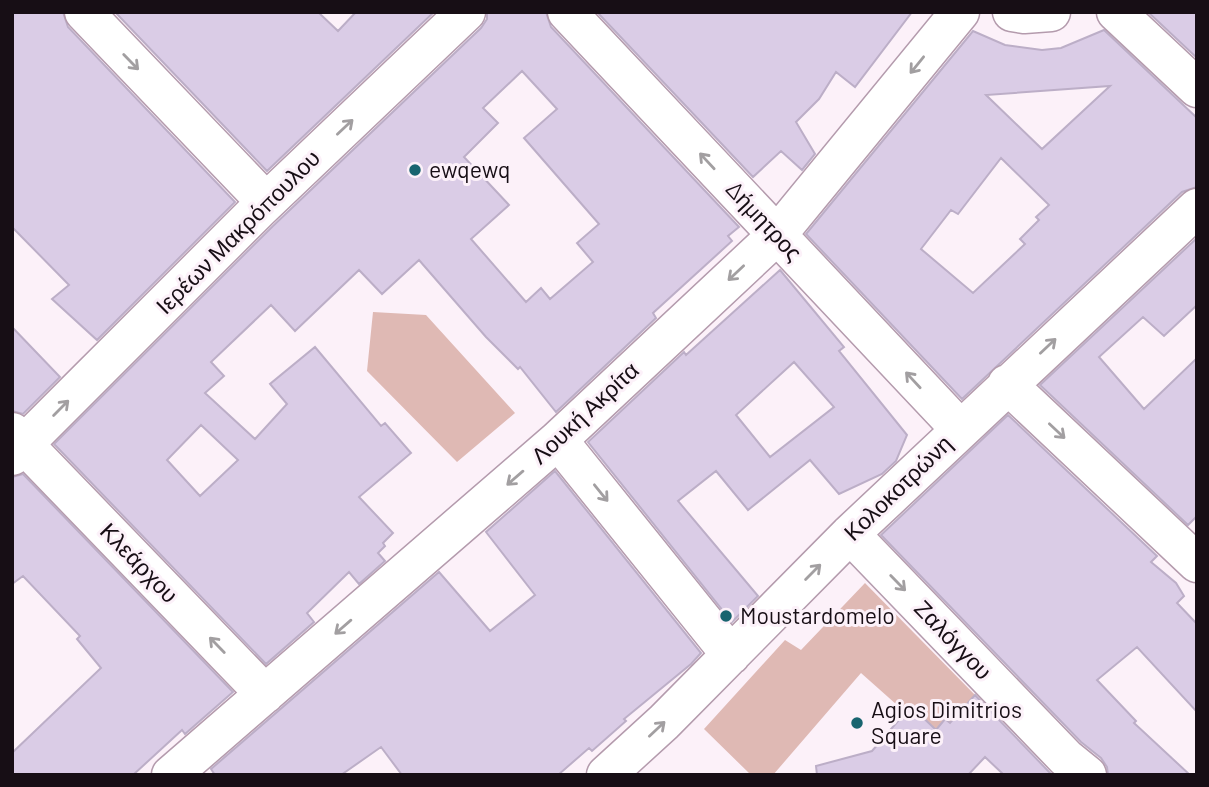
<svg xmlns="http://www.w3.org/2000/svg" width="1209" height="787" font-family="Barlow,sans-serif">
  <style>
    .green { fill: #dfb9b4 }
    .building { fill: #dacce6; stroke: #bcaec7; stroke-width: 2; fill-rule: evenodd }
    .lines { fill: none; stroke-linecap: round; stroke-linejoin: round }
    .minor-casing { stroke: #b49bad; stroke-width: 41 }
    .minor { stroke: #fff; stroke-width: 38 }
    .oneway { stroke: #a29fa1 }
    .poi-dot { fill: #18646f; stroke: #fcf1f9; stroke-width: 2.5 }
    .labels { text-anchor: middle; stroke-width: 6; stroke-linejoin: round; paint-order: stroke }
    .poi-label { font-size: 23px; fill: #170e15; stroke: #fcf1f9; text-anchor: start }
    .street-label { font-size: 23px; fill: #170e15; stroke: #fcf1f9 }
  </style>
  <rect width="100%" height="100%" fill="#fcf1f9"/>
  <!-- green -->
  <path class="green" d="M373,312L426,315L515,413L457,462L367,371Z
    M865,583L975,695L950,723L945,719L936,730L906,713L861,673L773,775H751L704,729L785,640L801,650Z"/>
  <!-- building -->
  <path class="building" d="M12,12H63L68,27L235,202L97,340L52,299L69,285L12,227Z
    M115,12H318L338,31L356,12H434L267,171Z
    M487,12H546L551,27L739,227L728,236L732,241L653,313L656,318L556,412L520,367L518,369L486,337L419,260L382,294L359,270L295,331L271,305L211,362L224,376L205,393L255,439L287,404L270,384L315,347L381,426L385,423L411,453L359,497L393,533L383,543L385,546L378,553L385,561L359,584L349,572L307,613L314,622L266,664L54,444L273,226L481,28L487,19ZM522,71L557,109L524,138L599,224L577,243L593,262L550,299L541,288L526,302L471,239L509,205L464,157L498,123L483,108ZM201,425L238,460L200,496L167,460Z
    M597,12H912L855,87L836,72L819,99L796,122L815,154L802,170L781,151L753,177Z
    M1148,12H1197V58Z
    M1104,30L1197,118V187L1182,192L962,399L806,234L973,31L1005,45L1042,50L1061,48ZM1110,86L1042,149L986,95ZM1001,158L1049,205L1036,217L1039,220L1020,239L1025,244L973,293L921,249L951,210L958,214Z
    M1197,238V305L1164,336L1143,317L1099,357L1144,409L1197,358V516L1188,525L1040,385Z
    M780,270L844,347L839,351L907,435L896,461L882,474L839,494L810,460L748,510L716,471L678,501L758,596L732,622L588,442L684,352L686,355ZM794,362L834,407L770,457L736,415Z
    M12,327L60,377L23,414L12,411Z
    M1008,415L1157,556L1151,562L1176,583L1184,596L1177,603L1197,624V712L1137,647L1097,680L1136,721L1134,723L1190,775H1108L1107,767L1101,758L1081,742L881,535Z
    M555,471L701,653L691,664L624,719L626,721L592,751L589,748L558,775H402L381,747L341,775H215L211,769L439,572L490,631L535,595L486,532Z
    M23,474L233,692L185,734L182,730L133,775H12V753L101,668L77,639L80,636L23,576L12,584V477Z
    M975,695L1052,775H1004L985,757L968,775H817L816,766L872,751L911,706L936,730L945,719L950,723Z"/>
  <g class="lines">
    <!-- minor casing -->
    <g class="minor-casing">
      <path id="minor" d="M84,12L266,202
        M567,12L960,429
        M1012,12L1024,14L1051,12
        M1116,12L1197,88
        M1007,384L1197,563
        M12,432L265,694
        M558,440L731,655
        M12,456L258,210L466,12
        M850,534L1066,758L1087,775
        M171,775L558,440L777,235L960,12
        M606,775L664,722L850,534L1197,208"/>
    </g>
    <!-- minor -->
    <use href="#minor" class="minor"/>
  </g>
  <!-- one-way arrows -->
  <defs><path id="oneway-shaft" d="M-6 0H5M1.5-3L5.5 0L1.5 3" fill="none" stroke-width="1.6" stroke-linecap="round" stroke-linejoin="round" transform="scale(1.75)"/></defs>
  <g class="oneway">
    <use href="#oneway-shaft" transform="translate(131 62) rotate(46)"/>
    <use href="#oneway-shaft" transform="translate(917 65) rotate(129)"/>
    <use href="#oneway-shaft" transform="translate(345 127) rotate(-43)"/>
    <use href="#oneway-shaft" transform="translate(707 161) rotate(-133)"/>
    <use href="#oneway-shaft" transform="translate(736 273) rotate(137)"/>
    <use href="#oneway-shaft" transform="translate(1048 346) rotate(-43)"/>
    <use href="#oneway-shaft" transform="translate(913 380) rotate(-133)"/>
    <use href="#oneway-shaft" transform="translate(61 408) rotate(-45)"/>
    <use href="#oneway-shaft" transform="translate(1057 431) rotate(43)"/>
    <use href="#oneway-shaft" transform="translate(515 478) rotate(139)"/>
    <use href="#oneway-shaft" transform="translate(601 493) rotate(51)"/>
    <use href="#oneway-shaft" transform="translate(813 572) rotate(-45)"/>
    <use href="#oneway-shaft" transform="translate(898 583) rotate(46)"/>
    <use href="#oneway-shaft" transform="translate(343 627) rotate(139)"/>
    <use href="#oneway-shaft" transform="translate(217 645) rotate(-134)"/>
    <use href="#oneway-shaft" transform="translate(657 729) rotate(-43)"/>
  </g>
  <!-- markers -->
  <g class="poi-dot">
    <circle cx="415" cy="170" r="7"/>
    <circle cx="726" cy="616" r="7"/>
    <circle cx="857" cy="723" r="7"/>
  </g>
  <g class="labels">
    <!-- poi labels -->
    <g class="poi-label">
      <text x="429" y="178">ewqewq</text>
      <text x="740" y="624">Moustardomelo</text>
      <text x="871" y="718">Agios Dimitrios<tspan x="871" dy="26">Square</tspan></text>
    </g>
    <!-- street labels -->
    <g class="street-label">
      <text transform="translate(764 221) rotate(47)" y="8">Δήμητρος</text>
      <text transform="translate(238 232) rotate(-45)" y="8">Ιερέων Μακρόπουλου</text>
      <text transform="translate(585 413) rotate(-43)" y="8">Λουκή Ακρίτα</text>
      <text transform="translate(898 488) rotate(-44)" y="8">Κολοκοτρώνη</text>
      <text transform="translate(139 563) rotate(46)" y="8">Κλεάρχου</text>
      <text transform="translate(953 640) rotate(46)" y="8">Ζαλόγγου</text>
    </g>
  </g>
  <!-- border -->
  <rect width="1209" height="787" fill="none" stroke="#170e15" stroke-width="28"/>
</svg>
